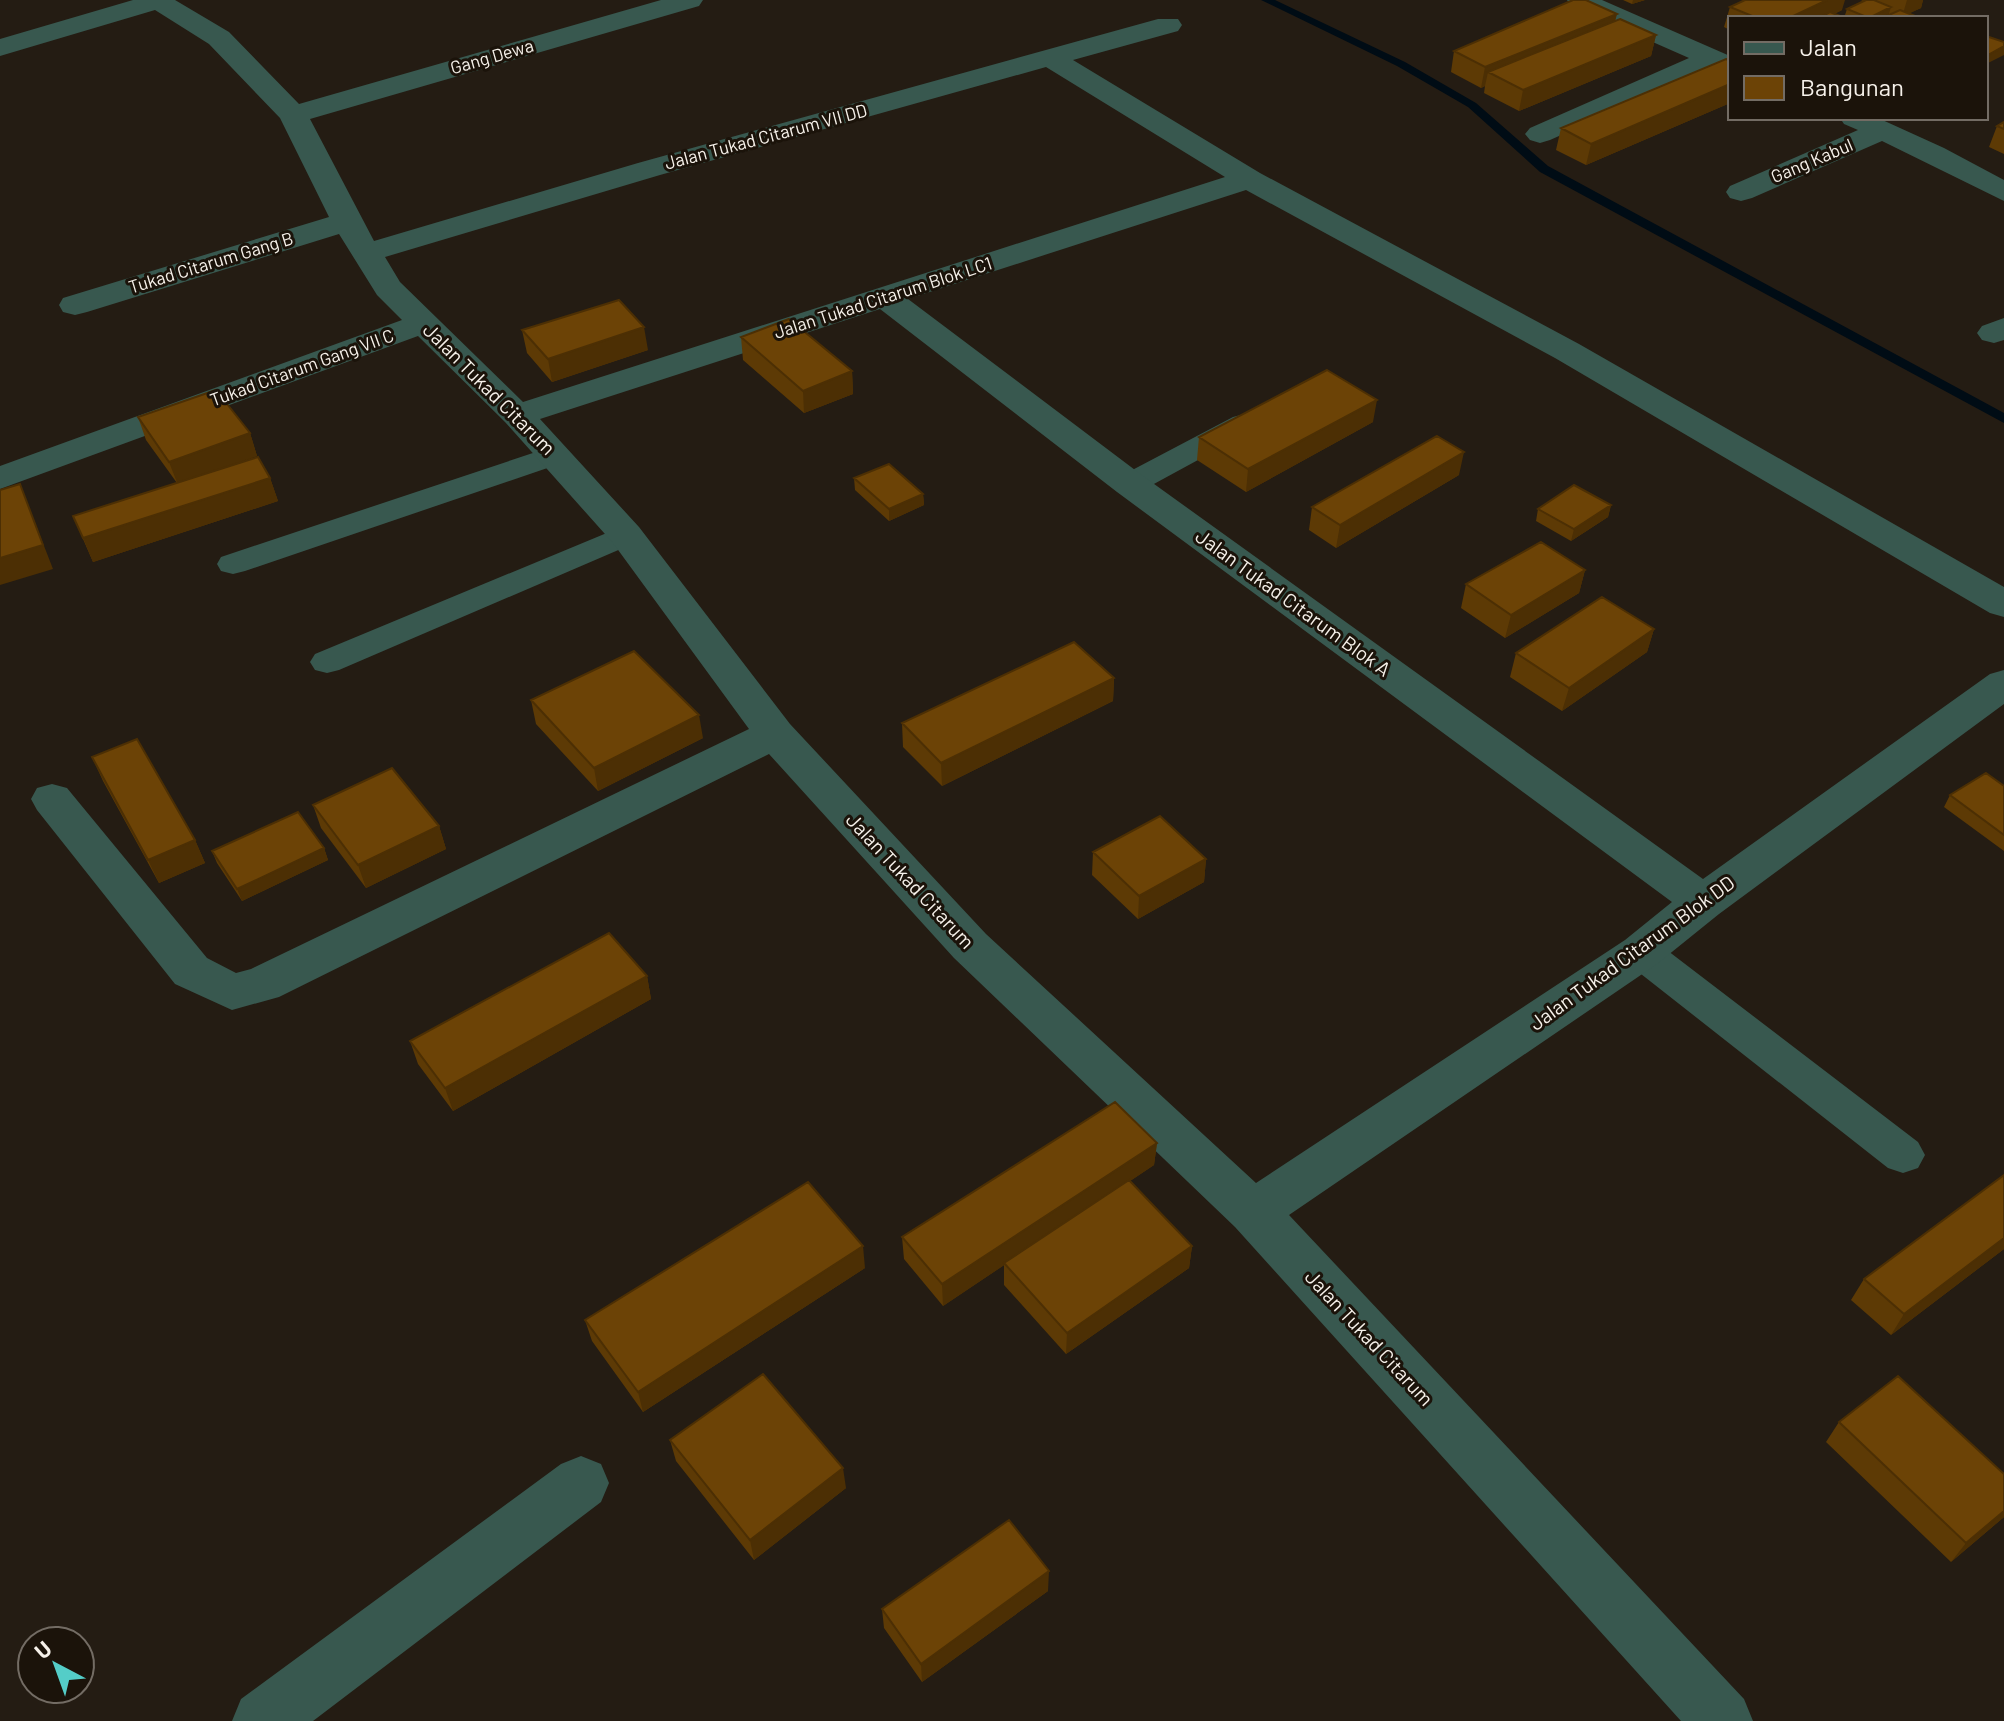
<svg xmlns="http://www.w3.org/2000/svg" width="2004" height="1721" font-family="Barlow,sans-serif">
  <style>
    .lines { fill: none; stroke-linecap: round; stroke-linejoin: round }
    .stream { fill: #000c15; fill-rule: evenodd }
    .lane { fill: #38584f; fill-rule: evenodd }
    .street { fill: #38584f; fill-rule: evenodd }
    .wall { fill: #5d3a05 }
    .shaded-wall { fill: #4c2f04 }
    .building { fill: #6c4306; stroke: #4c2f04; stroke-width: 2 }
    .labels { text-anchor: middle; stroke-width: 6; stroke-linejoin: round; paint-order: stroke }
    .far-street-label { font-size: 18px; fill: #f6f1ea; stroke: #1b130a }
    .street-label { font-size: 20px; fill: #f6f1ea; stroke: #1b130a }
  </style>
  <rect width="100%" height="100%" fill="#241c13"/>
  <g class="lines">
    <!-- stream -->
    <path class="stream" d="M1261,0H1275L1405,62L1476,103L1548,166L2004,413V423L1540,172L1468,107L1397,66Z"/>
    <!-- lane -->
    <path class="lane" d="M1244,414L1255,417L1259,423L1255,429L1141,491L1130,493L1119,491L1114,484L1119,477L1233,417Z
      M554,446L565,448L569,455L565,462L245,571L233,574L221,571L217,564L221,557Z
      M626,525L637,528L642,535L637,542L339,670L327,673L315,670L310,662L315,654Z
      M1641,937L1655,941L1918,1142L1925,1155L1918,1168L1903,1173L1888,1168L1627,963L1621,952L1627,941Z"/>
    <!-- street -->
    <path class="street" d="M133,0H175L229,32L299,104L661,0H703L699,6L310,119L374,241L638,163L1158,19H1178L1182,25L1178,31L1073,60L1260,173L1579,344L2004,587V617L1990,613L1555,358L1246,190L908,299L1143,476L1703,879L1990,674L2004,670V704L1719,914L1657,964L1289,1215L1744,1699L1753,1721H1681L1235,1227L954,958L769,754L279,997L232,1010L175,984L37,810L31,799L37,788L52,784L67,788L207,958L236,973L251,969L749,729L613,543L505,422L418,336L0,489V466L402,320L377,295L339,234L87,312L75,315L63,312L59,305L63,298L329,217L280,118L209,44L155,10L0,56V39ZM1046,67L1225,177L523,402L400,282L385,257L660,175ZM880,309L1117,492L1672,902L1625,940L1256,1183L986,934L790,724L639,527L540,419Z
      M1567,0H1602L1730,56V73L1712,68L1550,140L1540,143L1530,140L1525,134L1530,128L1689,58L1571,6Z
      M1840,118H1878L1944,148L2004,180V201L1882,141L1752,198L1741,201L1730,198L1726,192L1730,186L1858,130L1844,124Z
      M2004,318V340L1994,343L1982,340L1977,333L1982,326Z
      M581,1456L601,1464L609,1483L601,1502L313,1721H232L241,1699L561,1464Z"/>
  </g>
  <!-- wall -->
  <path class="wall" d="M1623,0H1645L1632,4Z
    M1861,0H1923L1921,8L1909,13L1920,18H1730V30L1724,27L1730,7L1842,10L1834,14L1844,18L1847,9L1863,1Z
    M1615,21L1656,35L1651,56L1519,111L1484,93L1485,86L1481,88L1451,72L1454,51Z
    M1730,61V103L1586,165L1556,150L1561,128Z
    M2004,122V154L1989,147L1997,126Z
    M522,330L648,350L552,382L527,353Z
    M741,337L852,371L853,394L804,413L743,360Z
    M138,417L250,433L257,456L230,466L270,478L278,501L93,562L73,516L177,483L146,440Z
    M1373,422L1246,492L1197,460L1199,437Z
    M1459,475L1336,548L1309,530L1312,507Z
    M854,478L923,494L924,505L889,521L855,490Z
    M1611,505L1608,517L1571,541L1536,521L1538,509Z
    M1585,570L1579,593L1505,638L1461,608L1466,584Z
    M1654,629L1647,652L1562,711L1510,677L1516,653Z
    M1114,678L1113,701L942,786L903,747L902,723Z
    M531,700L703,738L598,791L536,724Z
    M92,757L195,840L205,863L159,883L103,781Z
    M2004,786V851L1944,807L1950,795Z
    M313,805L439,826L446,849L366,888L321,828Z
    M324,848L328,860L242,901L217,863L212,851Z
    M1093,852L1206,859L1204,882L1138,919L1092,875Z
    M647,976L651,999L453,1111L418,1064L410,1041Z
    M1157,1143L1154,1165L1130,1181L1192,1246L1189,1268L1066,1354L1004,1285V1265L943,1306L904,1259L902,1237Z
    M2004,1175V1249L1891,1335L1851,1300L1864,1279Z
    M865,1268L643,1412L592,1341L585,1320Z
    M1839,1422L2004,1474V1517L1951,1562L1826,1442Z
    M670,1440L846,1488L754,1560L676,1461Z
    M1048,1591L922,1682L884,1628L882,1609Z"/>
  <!-- shaded-wall -->
  <path class="shaded-wall" d="M1633,0H1645L1632,4Z
    M1827,0H1845L1842,10L1826,18H1789Z
    M1907,0H1923L1921,8L1902,17Z
    M1891,7L1888,17L1869,18Z
    M1617,14L1612,34L1488,72L1485,86L1481,88L1485,67Z
    M1656,35L1651,56L1519,111L1523,90Z
    M2004,46V55L1986,64V56Z
    M1730,84V103L1586,165L1591,144Z
    M644,327L648,350L552,382L548,359Z
    M852,371L853,394L804,413L803,391Z
    M1377,400L1373,422L1246,492L1248,469Z
    M250,433L257,456L178,485L169,462Z
    M1464,452L1459,475L1336,548L1340,525Z
    M270,478L278,501L93,562L83,538Z
    M20,484L53,569L0,585V558Z
    M923,494L924,505L889,521V509Z
    M1611,505L1608,517L1571,541L1574,529Z
    M1585,570L1579,593L1505,638L1511,615Z
    M1654,629L1647,652L1562,711L1569,688Z
    M1114,678L1113,701L942,786L941,763Z
    M699,715L703,738L598,791L594,768Z
    M439,826L446,849L366,888L358,865Z
    M195,840L205,863L159,883L148,860Z
    M324,848L328,860L242,901L237,889Z
    M1206,859L1204,882L1138,919L1139,896Z
    M647,976L651,999L453,1111L445,1088Z
    M1157,1143L1154,1165L943,1306L942,1284Z
    M2004,1238V1249L1891,1335L1904,1314Z
    M863,1246L865,1268L643,1412L638,1392Z
    M1192,1246L1189,1268L1066,1354L1067,1333Z
    M843,1468L846,1488L754,1560L750,1540Z
    M2004,1511V1517L1951,1562L1966,1543Z
    M1049,1571L1048,1591L922,1682L921,1664Z"/>
  <!-- building -->
  <path class="building" d="M1573,0H1586L1617,14L1485,67L1454,51Z
    M1745,0H1827L1789,18H1757L1730,7Z
    M1866,0H1874L1891,7L1869,18L1847,9Z
    M1900,10L1920,18H1882Z
    M1830,12L1845,18H1819Z
    M1620,19L1656,35L1523,90L1488,72Z
    M1986,36L2004,42V46L1986,56Z
    M1726,59L1730,61V84L1591,144L1561,128Z
    M2004,122V129L1997,126Z
    M619,300L644,327L548,359L522,330Z
    M789,319L852,371L803,391L741,337Z
    M1327,370L1377,400L1248,469L1199,437Z
    M216,390L250,433L169,462L138,417Z
    M1437,436L1464,452L1340,525L1312,507Z
    M258,457L270,478L83,538L73,516Z
    M889,464L923,494L889,509L854,478Z
    M20,484L43,545L0,558V490Z
    M1574,485L1611,505L1574,529L1538,509Z
    M1541,542L1585,570L1511,615L1466,584Z
    M1602,597L1654,629L1569,688L1516,653Z
    M1074,642L1114,678L941,763L902,723Z
    M634,651L699,715L594,768L531,700Z
    M137,739L195,840L148,860L92,757Z
    M392,768L439,826L358,865L313,805Z
    M1986,773L2004,786V835L1950,795Z
    M298,812L324,848L237,889L212,851Z
    M1160,816L1206,859L1139,896L1093,852Z
    M609,933L647,976L445,1088L410,1041Z
    M1115,1102L1157,1143L942,1284L902,1237Z
    M2004,1175V1238L1904,1314L1864,1279Z
    M1129,1180L1192,1246L1067,1333L1004,1263Z
    M808,1182L863,1246L638,1392L585,1320Z
    M763,1374L843,1468L750,1540L670,1440Z
    M1898,1376L2004,1474V1511L1966,1543L1839,1422Z
    M1009,1520L1049,1571L921,1664L882,1609Z"/>
  <g class="labels">
    <!-- far-street labels -->
    <g class="far-street-label">
      <text transform="translate(492 57) rotate(-16)" y="6">Gang Dewa</text>
      <text transform="translate(766 137) rotate(-15)" y="6">Jalan Tukad Citarum VII DD</text>
      <text transform="translate(1812 161) rotate(-23)" y="6">Gang Kabul</text>
      <text transform="translate(211 263) rotate(-17)" y="6">Tukad Citarum Gang B</text>
      <text transform="translate(883 298) rotate(-18)" y="6">Jalan Tukad Citarum Blok LC1</text>
      <text transform="translate(302 368) rotate(-20)" y="6">Tukad Citarum Gang VII C</text>
    </g>
    <!-- street labels -->
    <g class="street-label">
      <text transform="translate(489 389) rotate(45)" y="7">Jalan Tukad Citarum</text>
      <text transform="translate(1293 603) rotate(36)" y="7">Jalan Tukad Citarum Blok A</text>
      <text transform="translate(910 881) rotate(47)" y="7">Jalan Tukad Citarum</text>
      <text transform="translate(1632 953) rotate(-36)" y="7">Jalan Tukad Citarum Blok DD</text>
      <text transform="translate(1369 1338) rotate(47)" y="7">Jalan Tukad Citarum</text>
    </g>
  </g>
  <!-- legend -->
  <rect x="1728" y="16" width="260" height="104" fill="#1b130a" stroke="#736c64" stroke-width="2"/>
  <rect x="1744" y="42" width="40" height="12" fill="#38584f" stroke="#736c64" stroke-width="2"/>
  <text x="1800" y="56" font-size="24" fill="#f6f1ea">Jalan</text>
  <rect x="1744" y="76" width="40" height="24" fill="#6c4306" stroke="#736c64" stroke-width="2"/>
  <text x="1800" y="96" font-size="24" fill="#f6f1ea">Bangunan</text>
  <!-- north arrow -->
  <g transform="translate(56 1665) rotate(319)"><circle r="38" fill="#1b130a" stroke="#736c64" stroke-width="2"/>
  <path d="M0-6L14 30L0 20L-14 30Z" fill="#54cdc8"/>
  <text y="-12" font-size="22" font-weight="bold" text-anchor="middle" fill="#f6f1ea">U</text>
  </g>
</svg>
